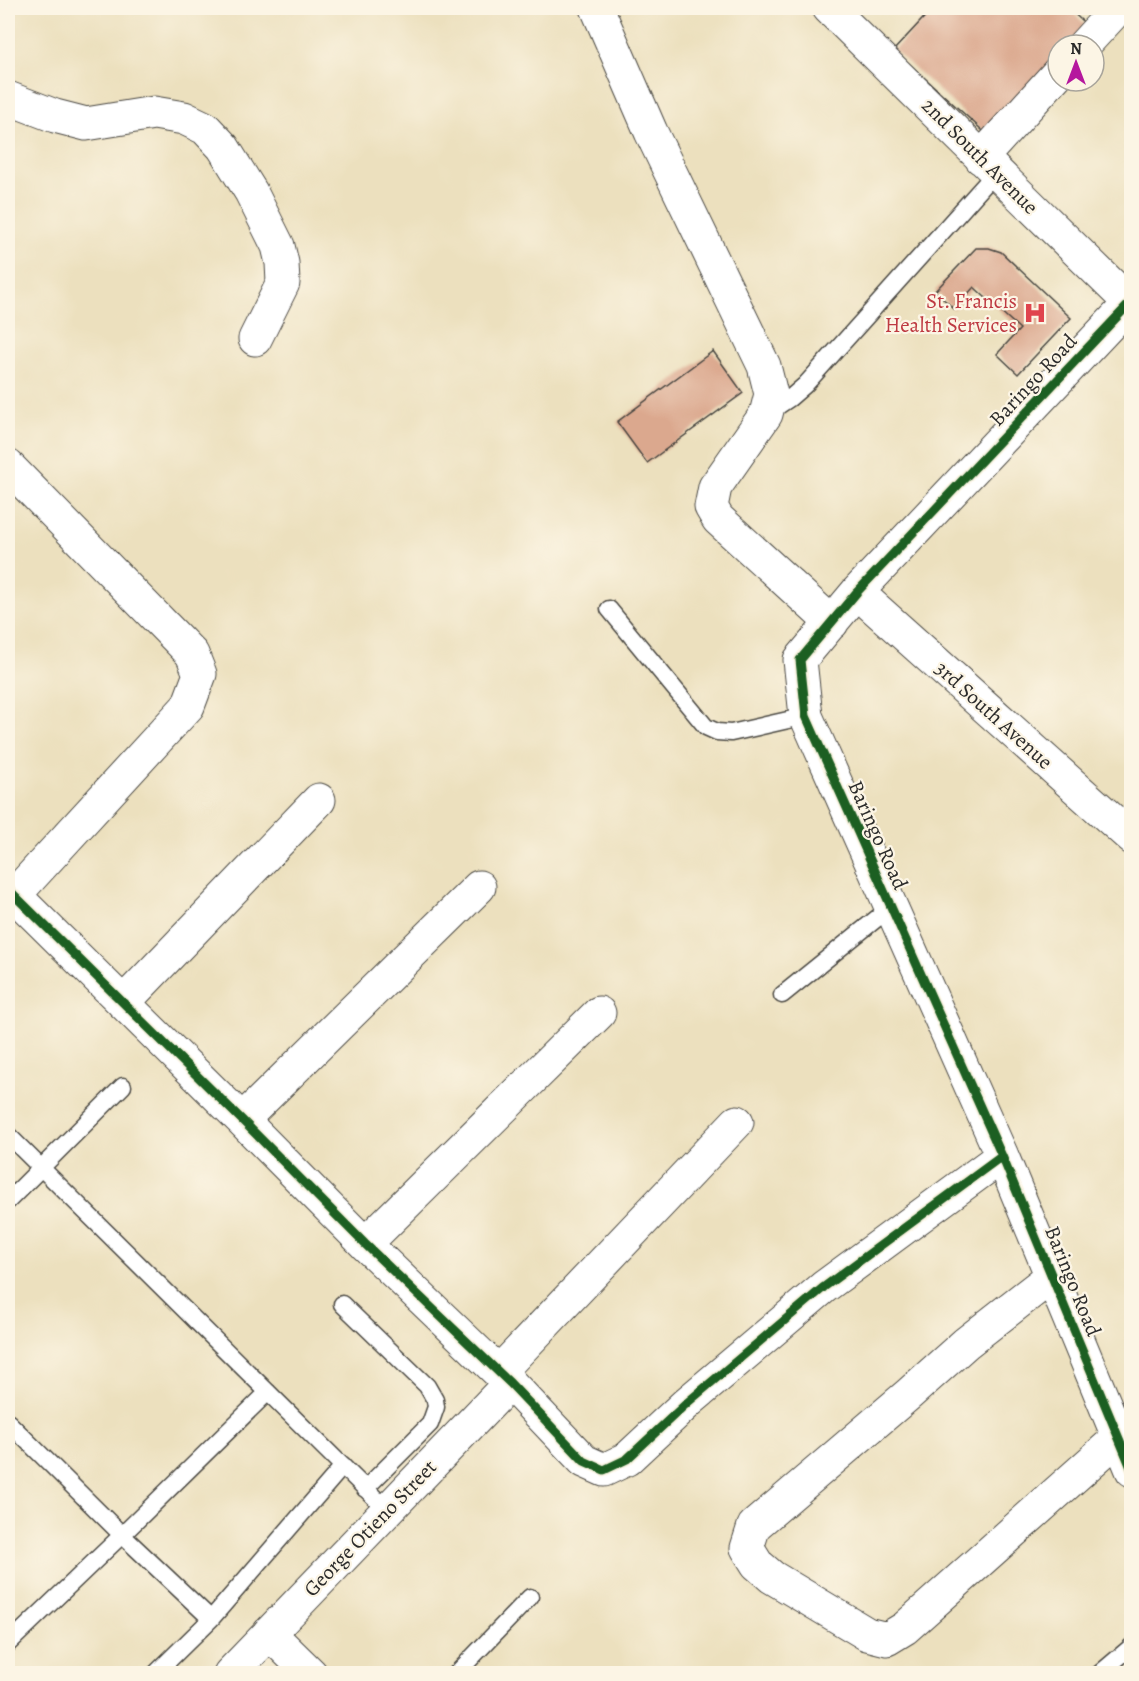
<svg xmlns="http://www.w3.org/2000/svg" width="1139" height="1681" font-family="Alegreya,serif">
  <style>
    .building { fill: #dba88e }
    .lines { fill: none; stroke-linecap: round; stroke-linejoin: round }
    .service-casing { stroke: #484641; stroke-width: 19 }
    .minor-casing { stroke: #484641; stroke-width: 35 }
    .service { stroke: #fff; stroke-width: 16 }
    .minor { stroke: #fff; stroke-width: 33 }
    .cycleway-casing { stroke: #fcf5e5; stroke-width: 13 }
    .cycleway { stroke: #1b5e20; stroke-width: 9 }
    .labels { text-anchor: middle; stroke-width: 4.5; stroke-linejoin: round; paint-order: stroke }
    .street-label { font-size: 21px; fill: #2b2b2b; stroke: #fcf5e5 }
    .health-label { font-size: 21px; fill: #be3a42; stroke: #fcf5e5; text-anchor: end }
  </style>
  <rect width="100%" height="100%" fill="#fcf5e5"/>
  <filter id="ink" filterUnits="userSpaceOnUse"><feTurbulence type="fractalNoise" baseFrequency=".0167" numOctaves="2"/><feDisplacementMap in="SourceGraphic" scale="12" xChannelSelector="R" yChannelSelector="G"/><feConvolveMatrix kernelMatrix="1 2 1 2 8 2 1 2 1" color-interpolation-filters="sRGB"/></filter>
  <filter id="wash" filterUnits="userSpaceOnUse"><feTurbulence type="fractalNoise" baseFrequency=".008" numOctaves="4" result="noise"/><feDisplacementMap in="SourceGraphic" scale="24" xChannelSelector="R" yChannelSelector="G"/><feGaussianBlur stdDeviation="1.35" result="paint"/><feColorMatrix in="noise" values="0 0 0 0 0 0 0 0 0 0 0 0 0 0 0 0 0 1.4 0 .05"/><feComposite in="paint" operator="in"/></filter>
  <g filter="url(#wash)">
    <rect width="100%" height="100%" fill="#ece0be"/>
    <g id="blocks">
      <!-- building -->
      <path class="building" d="M933,8H1068L1093,31L1080,45H1058V69L993,140L894,50Z
        M976,248H989L1001,252L1071,318L1018,374L997,354L1020,329L974,287L954,309L935,291Z
        M713,351L743,393L647,463L617,422Z"/>
    </g>
  </g>
  <g filter="url(#ink)">
    <use href="#blocks" fill-opacity="0" stroke="#484641" stroke-width="1.5"/>
    <g class="lines">
      <!-- service casing -->
      <g class="service-casing">
        <path id="service" d="M769,412L790,398L805,385L996,172
          M609,609L706,727L717,732L731,733L806,716
          M782,995L891,907
          M8,1135L387,1510
          M8,1201L123,1086
          M342,1304L427,1386L435,1400L436,1407L430,1424L365,1489
          M8,1422L122,1535L211,1619
          M8,1644L122,1535L268,1392
          M155,1674L211,1619L343,1466
          M456,1674L530,1597
          M1099,1674L1132,1646"/>
      </g>
      <!-- minor casing -->
      <g class="minor-casing">
        <path id="minor" d="M597,8L651,132L764,366L771,394L766,414L715,487L711,507L718,519L832,623
          M829,8L1132,305
          M1084,45L1118,8
          M8,98L55,116L86,124L154,113L184,118L205,128L223,147L251,192L278,246L282,263L283,283L255,339
          M981,158L1058,73
          M1132,301L857,592L800,660L806,716L1002,1156L1132,1470
          M8,466L192,654L200,674L188,706L8,902
          M857,592L1132,838
          M8,889L242,1120L365,1244L510,1383L584,1461L604,1470L627,1459L688,1402L824,1287L1002,1156
          M123,1003L319,800
          M242,1120L479,887
          M365,1244L599,1013
          M1052,1276L966,1343L909,1394L754,1526L747,1548L757,1564L772,1577L867,1634L887,1639L905,1628L1118,1438
          M499,1372L737,1122
          M269,1633L311,1674
          M230,1674L510,1383"/>
      </g>
      <!-- service -->
      <use href="#service" class="service"/>
      <!-- minor -->
      <use href="#minor" class="minor"/>
      <!-- cycleway casing -->
      <g class="cycleway-casing">
        <path id="cycleway" d="M1132,301L857,592L800,660L806,716L1002,1156L1132,1470
          M8,889L242,1120L365,1244L510,1383L584,1461L604,1470L627,1459L688,1402L824,1287L1002,1156"/>
      </g>
      <!-- cycleway -->
      <use href="#cycleway" class="cycleway"/>
    </g>
  </g>
  <!-- icons -->
  <defs>
    <g id="hospital-bare" transform="scale(1.8)"><path d="M-5-5h3v3.5h4V-5h3V5h-3V1.5h-4V5h-3Z" fill="#e0444e" stroke="#fcf5e5" stroke-width="2.5" paint-order="stroke"/></g>
  </defs>
  <g fill-rule="evenodd">
    <use href="#hospital-bare" x="1035" y="313"/>
  </g>
  <g class="labels">
    <!-- street labels -->
    <g class="street-label">
      <text transform="translate(980 156) rotate(45)" y="7">2nd South Avenue</text>
      <text transform="translate(1033 380) rotate(-47)" y="7">Baringo Road</text>
      <text transform="translate(994 715) rotate(42)" y="7">3rd South Avenue</text>
      <text transform="translate(878 835) rotate(66)" y="7">Baringo Road</text>
      <text transform="translate(1073 1281) rotate(68)" y="7">Baringo Road</text>
      <text transform="translate(370 1528) rotate(-46)" y="7">George Otieno Street</text>
    </g>
    <!-- health labels -->
    <g class="health-label">
      <text x="1017" y="308">St. Francis<tspan x="1017" dy="24">Health Services</tspan></text>
    </g>
  </g>
  <!-- margin -->
  <rect width="1139" height="1681" fill="none" stroke="#fcf5e5" stroke-width="30"/>
  <!-- north arrow -->
  <g transform="translate(1076 63)"><circle r="28" fill="#fcf5e5" stroke="#a8a49b" stroke-width="1.5"/>
  <path d="M0-4.5L10 22L0 15L-10 22Z" fill="#b5179e"/>
  <text y="-9" font-size="16" font-weight="bold" text-anchor="middle" fill="#2b2b2b">N</text>
  </g>
</svg>
